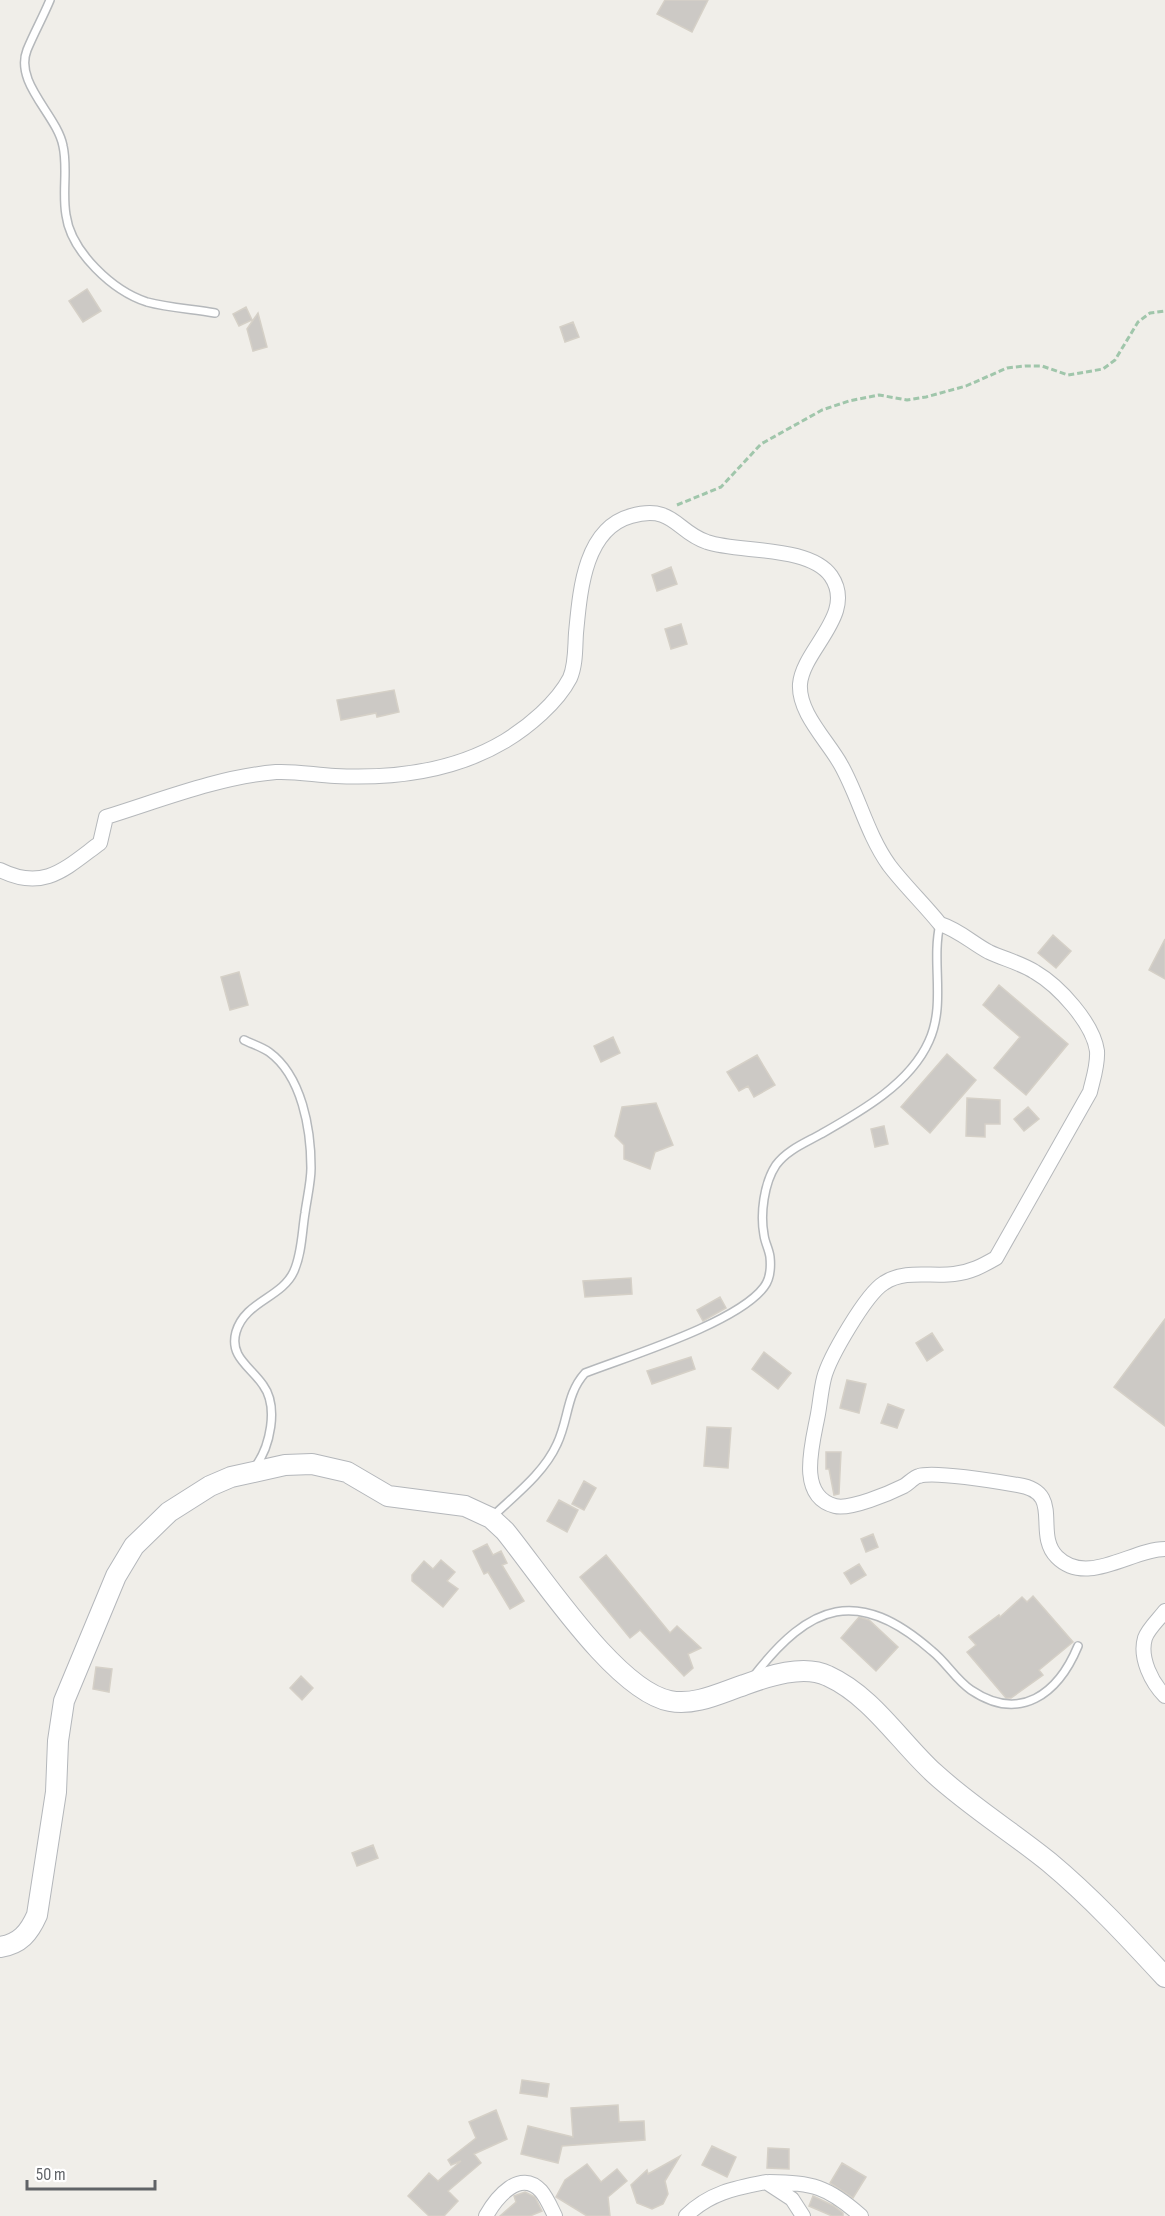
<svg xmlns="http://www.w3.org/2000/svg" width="1165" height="2216" font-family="'Sofia Sans Condensed',sans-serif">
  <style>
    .building { fill: #ccc9c5; stroke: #d5d0c7; stroke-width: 1.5 }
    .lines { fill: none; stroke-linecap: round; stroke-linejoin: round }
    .lane-casing { stroke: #b5b8bb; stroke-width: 10 }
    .street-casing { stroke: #b5b8bb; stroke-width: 16 }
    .secondary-casing { stroke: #b4b7bb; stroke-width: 22 }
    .path { stroke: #a0c6ab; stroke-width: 3; stroke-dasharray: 6 3; stroke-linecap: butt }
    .lane { stroke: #fff; stroke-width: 7 }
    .street { stroke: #fff; stroke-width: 14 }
    .secondary { stroke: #fff; stroke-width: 20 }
  </style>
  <rect width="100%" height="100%" fill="#f0eee9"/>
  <!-- building -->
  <path class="building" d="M665,0H708L692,32L657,14Z
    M87,289L101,311L83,322L69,301Z
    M246,307L252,320L239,326L233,314Z
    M258,313L267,347L253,351L247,329Z
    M573,322L579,337L565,342L560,327Z
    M671,567L677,584L657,591L652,575Z
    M681,624L687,644L671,649L665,629Z
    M394,690L399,712L377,717L376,713L341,720L337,700Z
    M1053,935L1071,951L1056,968L1038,953Z
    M1165,939V979L1149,970Z
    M239,972L248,1005L230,1010L221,977Z
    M999,985L1068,1044L1026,1095L994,1068L1020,1037L983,1005Z
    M613,1037L620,1053L601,1062L594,1046Z
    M947,1054L976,1080L930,1133L901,1107Z
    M757,1055L775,1085L754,1097L748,1086L739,1091L727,1072Z
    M967,1098L1000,1100V1124H985V1137L966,1136Z
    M656,1103L673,1145L655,1152L650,1169L624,1159V1145L615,1136L622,1107Z
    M1028,1107L1039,1119L1024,1131L1014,1119Z
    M884,1126L888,1144L875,1147L871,1129Z
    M631,1278L632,1294L585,1297L583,1281Z
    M720,1297L726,1308L703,1321L697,1310Z
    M1165,1319V1426L1114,1387Z
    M932,1333L943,1350L927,1361L916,1343Z
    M764,1352L791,1373L778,1389L752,1369Z
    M691,1357L695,1369L652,1384L647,1371Z
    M847,1380L866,1384L859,1413L840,1408Z
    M888,1404L904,1410L897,1428L881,1423Z
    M707,1427L731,1428L728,1468L704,1466Z
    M826,1452H841L839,1494L834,1495L829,1469H826Z
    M584,1481L596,1488L584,1510L572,1504Z
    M559,1500L578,1510L567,1532L547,1521Z
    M873,1534L878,1547L866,1552L861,1539Z
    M487,1544L493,1555L501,1551L507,1563L502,1565L524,1601L510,1609L488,1572L484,1574L473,1551Z
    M606,1555L670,1633L677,1626L701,1648L688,1654L693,1668L684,1676L640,1630L630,1638L580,1577Z
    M441,1560L455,1572L447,1581L458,1589L443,1607L412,1581V1575L424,1561L433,1569Z
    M859,1564L866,1575L851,1584L844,1573Z
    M1033,1596L1073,1642L1039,1670L1043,1675L1011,1698H1006L967,1652L976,1645L969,1637L999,1615L1000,1617L1022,1597L1027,1602Z
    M859,1617L869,1620L898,1647L876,1671L841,1638Z
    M96,1667L112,1669L109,1692L93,1689Z
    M301,1676L313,1688L302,1700L290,1688Z
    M373,1845L378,1858L357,1866L352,1853Z
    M522,2080L549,2084L547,2097L520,2093Z
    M618,2105L619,2122L644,2121L645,2140L562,2146L558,2163L521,2154L528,2126L573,2137L571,2108Z
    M496,2110L507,2139L474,2154L481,2163L448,2191L458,2201L444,2216H429L408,2196L429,2173L438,2181L461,2161L451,2165L448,2160L476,2138L469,2122Z
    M712,2146L736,2157L727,2177L702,2165Z
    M768,2148L789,2149V2169L767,2168Z
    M680,2156L665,2181L668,2194L663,2204L652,2209L637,2203L631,2185L647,2170L648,2174Z
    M842,2163L866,2177L853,2198L830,2183Z
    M587,2164L601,2182L617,2169L627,2181L608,2197L610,2216H587L556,2197L565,2180Z
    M525,2192L535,2197L542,2211L530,2216H500L516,2202L514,2196Z
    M813,2196L834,2206L843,2213V2216H832L809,2206Z"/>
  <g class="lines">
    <!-- lane casing -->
    <g class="lane-casing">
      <path id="lane" d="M50,0C43,17 34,33 27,50C14,83 57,115 63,146C68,168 62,192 66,215C71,252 113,291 147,302C169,308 193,309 215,313
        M244,1040C252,1044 262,1047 269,1052C302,1076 311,1129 311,1168C311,1182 307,1198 305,1213C302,1231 302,1253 294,1271C282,1298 245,1301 236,1332C229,1357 251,1367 263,1385C279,1407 270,1447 255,1467
        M493,1516C515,1495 544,1473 557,1444C569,1419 566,1394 585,1373C629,1356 737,1323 764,1287C771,1278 771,1267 770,1257C769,1249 765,1243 764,1235C760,1214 764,1183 776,1165C787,1150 805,1143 821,1134C860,1112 910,1084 929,1041C946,1004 931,962 940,924
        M753,1677C810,1603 858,1586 932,1651C946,1662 956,1680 971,1690C1020,1723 1058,1694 1078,1646"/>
    </g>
    <!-- street casing -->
    <g class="street-casing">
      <path id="street" d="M0,870C44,892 66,868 100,843L106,817C161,800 218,777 276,772C296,771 315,775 335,776C394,779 453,772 505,741C528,727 557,703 570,678C576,664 575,647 576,633C580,592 584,529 631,516C674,504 676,532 707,542C738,553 809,545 831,576C857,614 803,649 800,684C798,713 828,741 841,765C859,797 867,834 889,865C904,885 924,904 940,924C959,930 972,943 989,952C1004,959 1021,963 1035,972C1059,986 1093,1023 1097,1051C1098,1065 1093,1079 1090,1092L996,1258C982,1266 971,1272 954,1274C931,1277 905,1269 884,1283C866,1294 829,1358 824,1378C821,1390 820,1403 818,1414C813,1442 796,1496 835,1506C850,1510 890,1493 904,1486C909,1483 914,1477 919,1476C934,1471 1000,1482 1018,1485C1065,1492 1033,1533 1057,1557C1087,1587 1132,1549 1165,1549
        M1165,1611C1159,1619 1148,1629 1145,1638C1139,1658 1152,1683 1165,1696
        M769,2182C813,2183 827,2186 861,2216
        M486,2216C496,2198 520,2168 541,2191C547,2198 551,2208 555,2216
        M686,2216C709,2193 735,2188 766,2182L792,2199L803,2216"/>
    </g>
    <!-- secondary casing -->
    <g class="secondary-casing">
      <path id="secondary" d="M0,1947C20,1944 29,1933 37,1915L56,1792L58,1741L64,1701L116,1576L134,1546L169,1512L210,1486L231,1477L285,1465L312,1464L347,1472L388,1496L465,1506L491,1518L505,1531C541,1575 616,1691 670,1701C695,1706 720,1693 744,1685C768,1676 804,1664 828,1676C872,1696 900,1742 934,1773C970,1806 1012,1832 1049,1862C1091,1897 1128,1937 1165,1977"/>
    </g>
    <!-- path -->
    <path class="path" d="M677,505L721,487L761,444L822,410L849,401L879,395L907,400L926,397L966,386L1007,368L1025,366H1042L1068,375L1103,369L1115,360L1138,322L1150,313L1165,311"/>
    <!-- lane -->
    <use href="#lane" class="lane"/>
    <!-- street -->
    <use href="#street" class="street"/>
    <!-- secondary -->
    <use href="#secondary" class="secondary"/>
  </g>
  <!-- scale -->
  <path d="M27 2180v9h128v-9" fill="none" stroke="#606367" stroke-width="3"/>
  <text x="36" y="2180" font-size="18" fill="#606367" stroke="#ffffff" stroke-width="4.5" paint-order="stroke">50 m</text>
</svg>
